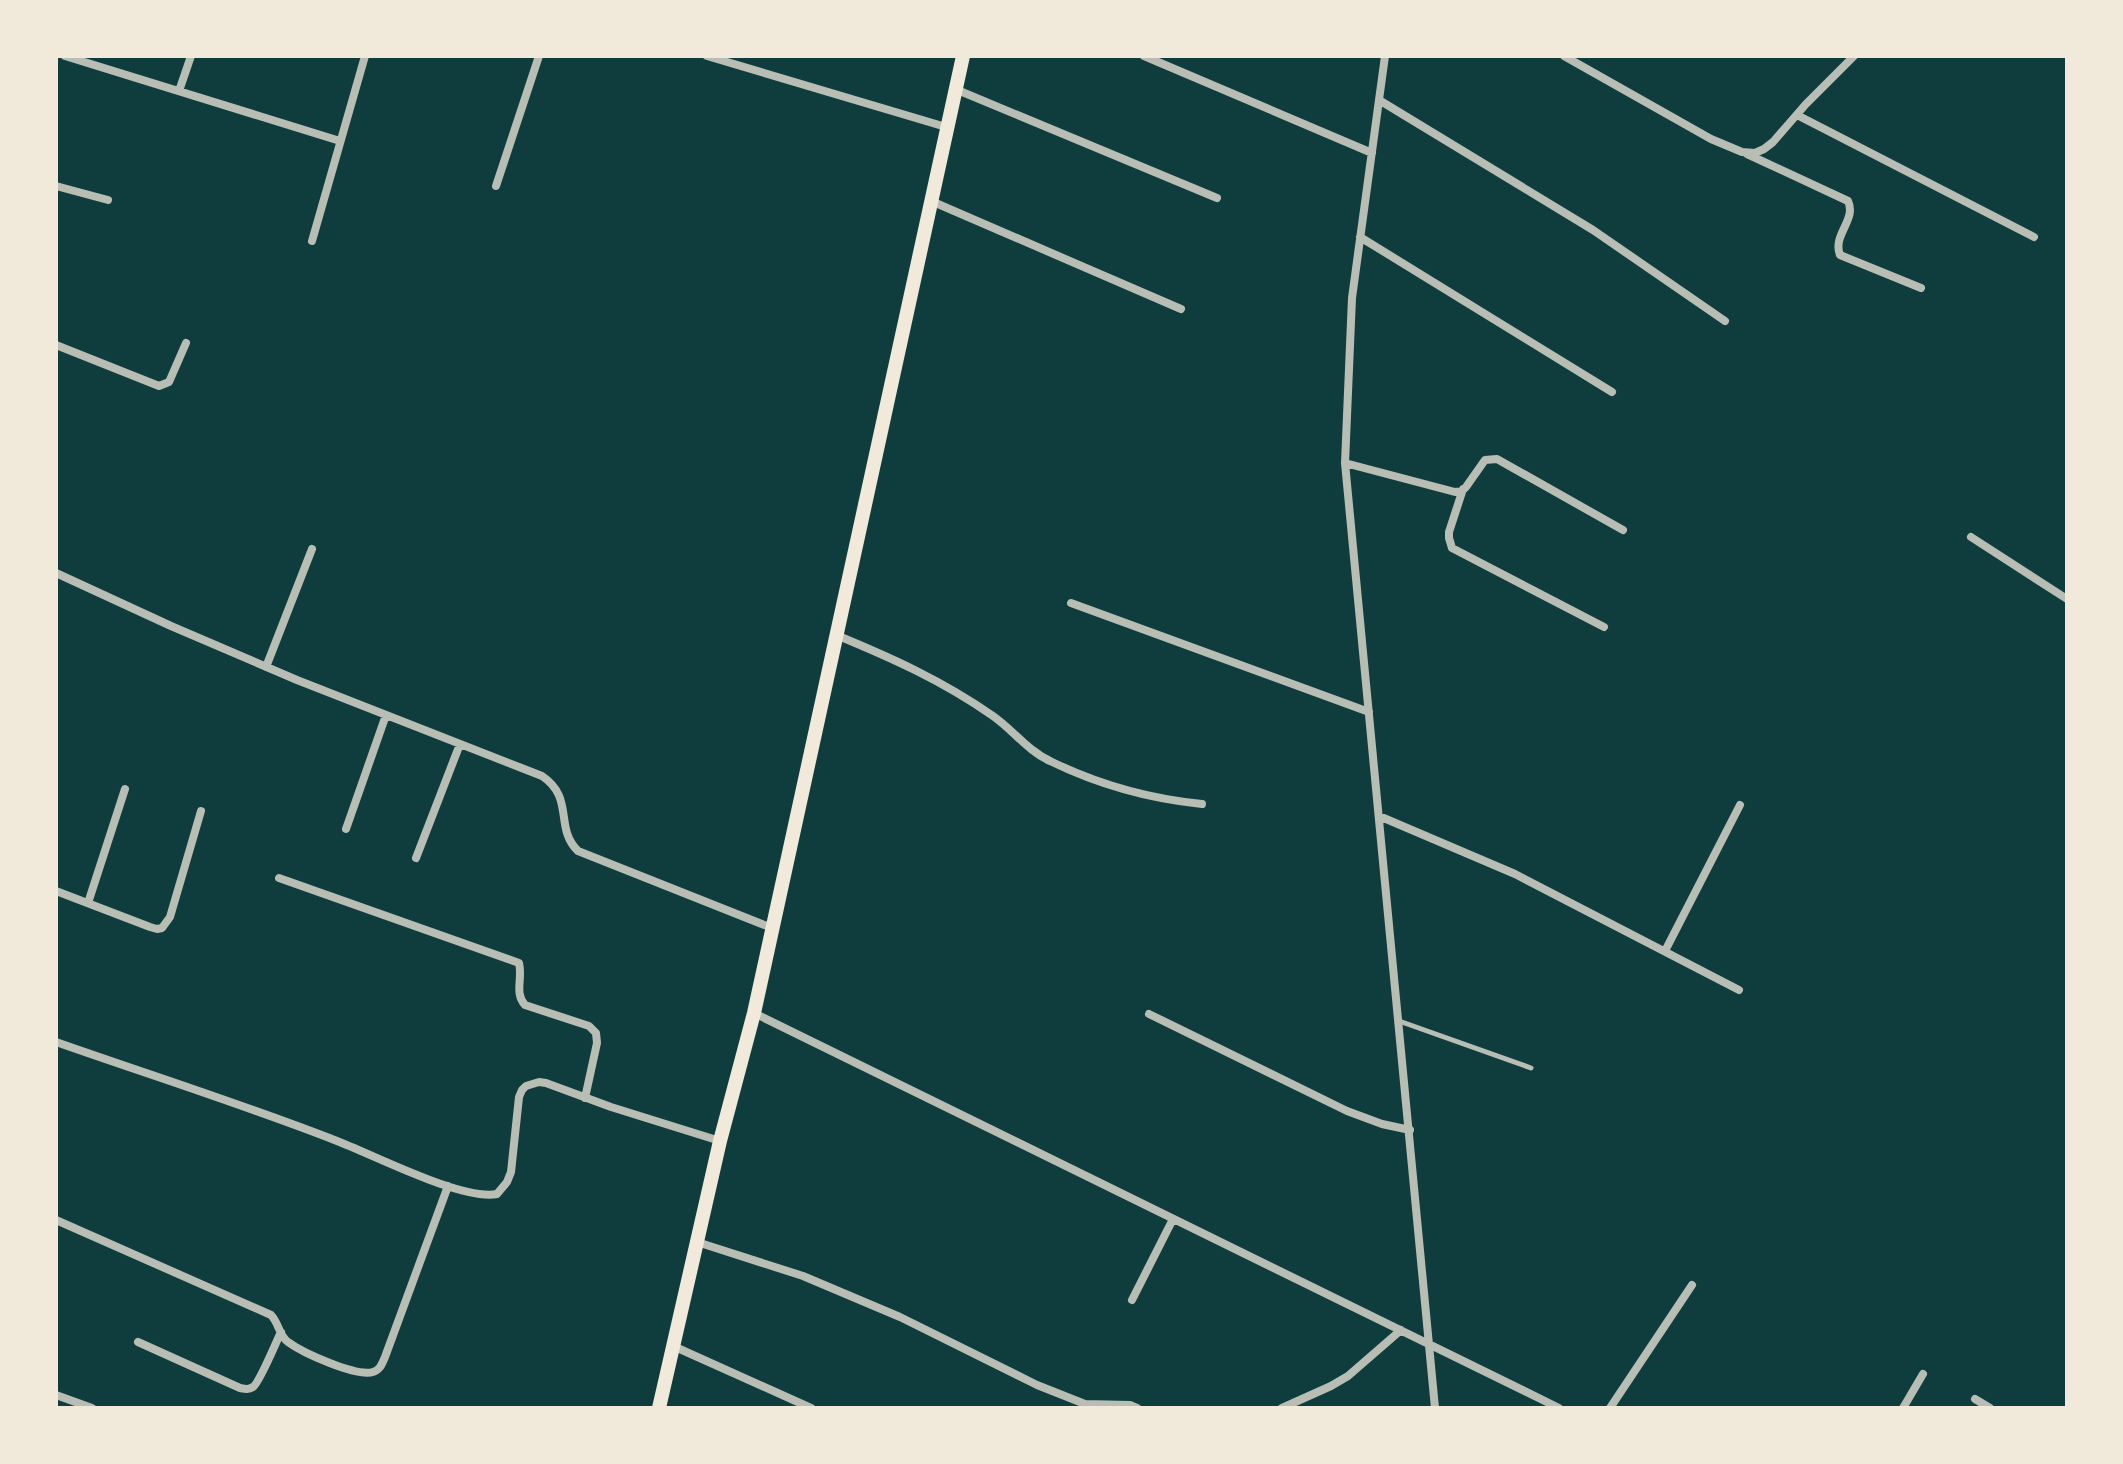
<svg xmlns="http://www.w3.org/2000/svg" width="2123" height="1464" font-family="Roboto,sans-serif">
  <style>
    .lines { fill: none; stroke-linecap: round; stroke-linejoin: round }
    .service { stroke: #b8beb3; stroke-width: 5 }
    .minor { stroke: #b8beb3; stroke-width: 8 }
    .secondary { stroke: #f1e9da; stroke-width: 14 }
  </style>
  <rect width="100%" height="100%" fill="#0f3d3e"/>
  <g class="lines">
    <!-- service -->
    <path class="service" d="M1399,1021L1531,1068"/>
    <!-- minor -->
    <path class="minor" d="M65,56L340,141
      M707,56L946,127
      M1144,56L1372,153
      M1385,56L1352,298L1345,463L1435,1408
      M1564,56L1711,139L1742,152L1755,153L1764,149L1773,142L1806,104L1854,56
      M955,89L1217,198
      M179,91L191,56
      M1379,100L1593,230L1725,321
      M1797,115L2034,237
      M1747,154L1848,201C1857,220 1832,235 1840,255L1921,288
      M56,186L108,200
      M496,186L539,56
      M931,201L1181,309
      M1360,237L1612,392
      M312,241L365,56
      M56,345L159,386L169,382L186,343
      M1345,463L1455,492L1462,491L1466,487L1485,460L1497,459L1623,530
      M1463,489L1449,532V538L1452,548L1604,627
      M1971,537L2067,599
      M56,573L171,626L297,680L542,776C575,798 554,828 578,851L772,928
      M1071,603L1369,712
      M836,635C892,658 943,681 993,716C1013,730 1028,751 1050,761C1097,784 1151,799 1202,804
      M266,667L312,549
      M1379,816L1515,874L1739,990
      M346,829L386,715
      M416,858L460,744
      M279,878L519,963C523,978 514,993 525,1005L589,1026L596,1033L597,1043L585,1098
      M56,891L150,927L157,929L162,928L170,917L201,811
      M88,903L125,789
      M1665,951L1740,805
      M754,1013L1559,1408
      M1149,1014L1347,1111L1382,1124L1410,1130
      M56,1042C150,1075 245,1105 337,1141C374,1155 462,1201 497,1194L507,1182L511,1172L519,1097L522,1090L526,1086L539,1082L546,1083L611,1107L720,1141
      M56,1220L271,1315C279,1323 279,1336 288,1342C303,1353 356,1377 373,1372C380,1370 382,1364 385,1357L448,1186
      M697,1242L803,1276L900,1317L1037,1385L1085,1404L1130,1405L1137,1408
      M1132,1300L1173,1219
      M138,1342L240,1388C245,1389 248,1390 253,1387C260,1382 276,1342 281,1332
      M673,1346L811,1408
      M56,1395L92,1408
      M1975,1399L1990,1408
      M1282,1408L1331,1386L1348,1376L1401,1330
      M1610,1408L1692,1285
      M1903,1408L1923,1374"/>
    <!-- secondary -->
    <path class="secondary" d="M659,1408L720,1141L754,1013L963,56"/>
  </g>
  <!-- border -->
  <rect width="2123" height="1464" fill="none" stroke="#f1e9da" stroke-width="116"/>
</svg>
